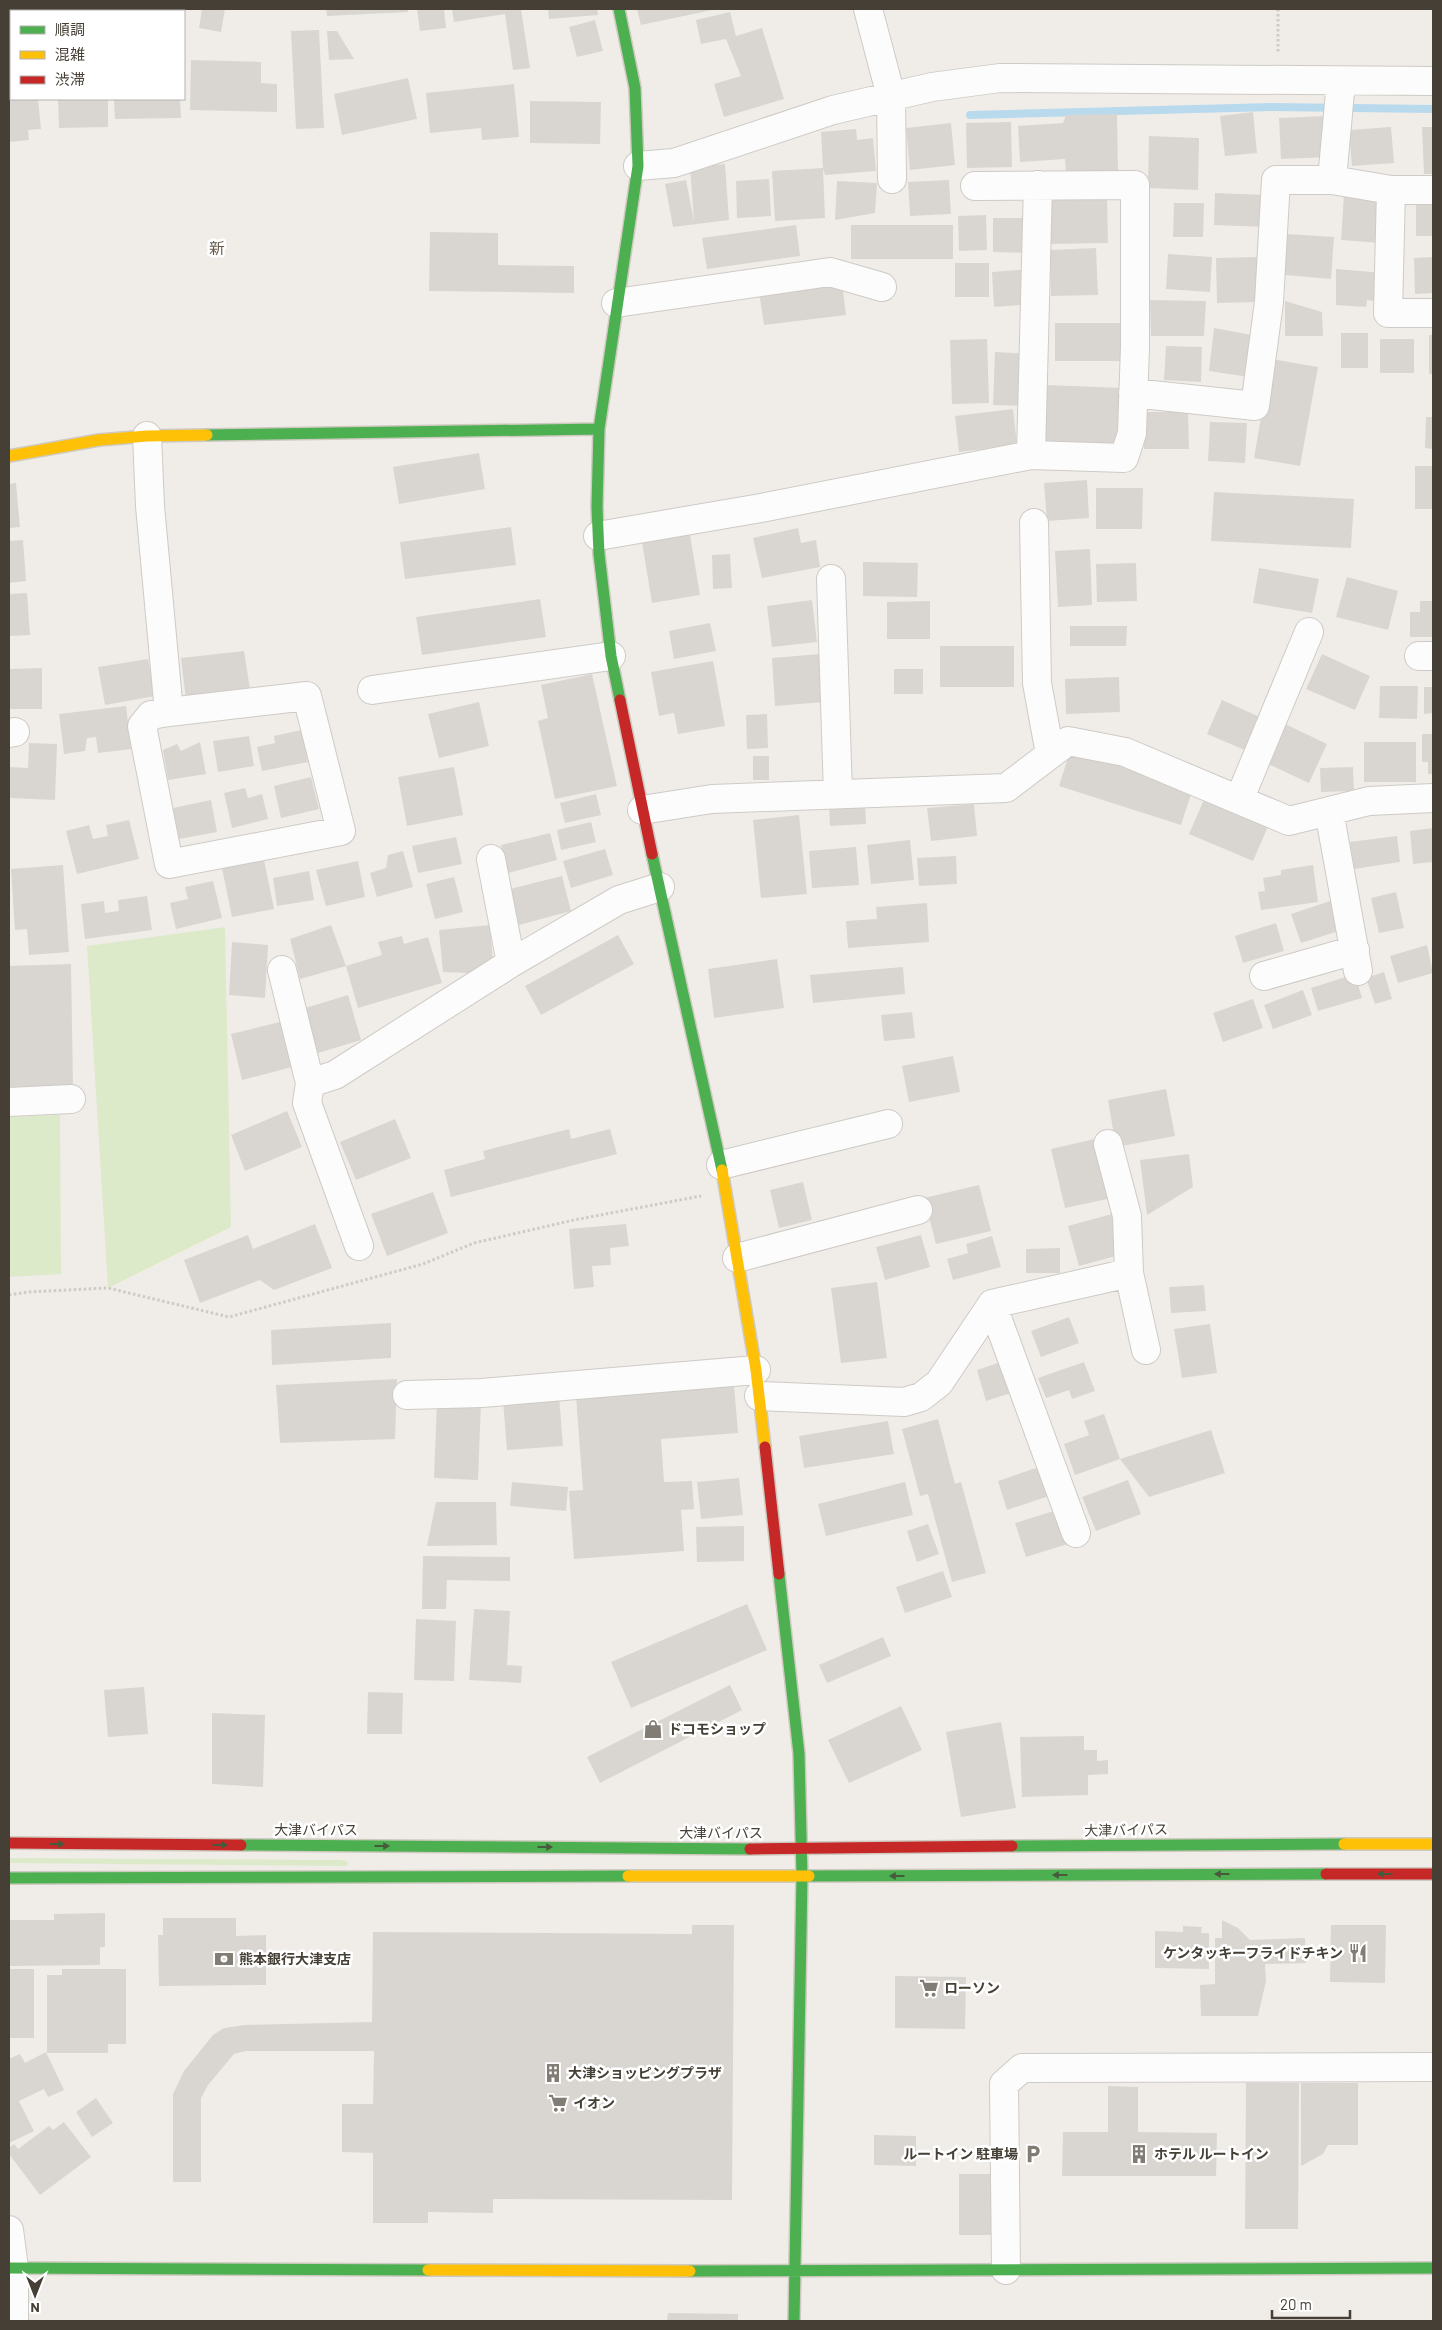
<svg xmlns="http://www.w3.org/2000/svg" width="1442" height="2330" font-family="Barlow,'Noto Sans JP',sans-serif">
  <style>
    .green { fill: #ddeac9 }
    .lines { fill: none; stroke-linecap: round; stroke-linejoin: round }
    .stream { stroke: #b9d9ed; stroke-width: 8 }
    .building { fill: #d9d6d1 }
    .street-casing { stroke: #cecbc6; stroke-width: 30 }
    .fast-casing { stroke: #cfcac0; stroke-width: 14 }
    .slow-casing { stroke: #cfcac0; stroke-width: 14 }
    .jam-casing { stroke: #cfcac0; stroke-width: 14 }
    .path { stroke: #cecbc7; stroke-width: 3; stroke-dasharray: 2.5 2.5; stroke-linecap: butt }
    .street { stroke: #fdfcfc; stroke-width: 28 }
    .fast { stroke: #4caf50; stroke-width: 11 }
    .slow { stroke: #ffc107; stroke-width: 11 }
    .jam { stroke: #c62828; stroke-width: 11 }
    .oneway { fill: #475b3c }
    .labels { text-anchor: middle; stroke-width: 5; stroke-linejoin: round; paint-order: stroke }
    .poi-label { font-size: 14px; font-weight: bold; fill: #453f35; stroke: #fff; text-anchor: start }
    .street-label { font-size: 14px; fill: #453f35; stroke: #fff }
    .quarter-label { font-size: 16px; fill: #685c4c; stroke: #fff }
  </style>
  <rect width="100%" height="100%" fill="#f0ede9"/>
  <!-- green -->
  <path class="green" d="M225,927L231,1227L108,1288L87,946Z
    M60,1115L61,1274L9,1277V1117Z
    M9,1858L341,1860L348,1862L347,1866L9,1863Z"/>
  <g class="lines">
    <!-- stream -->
    <path class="stream" d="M970,115L1271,107L1433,109"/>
  </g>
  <!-- building -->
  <path class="building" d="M202,9H225L221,32L199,28Z
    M326,9H408V12L327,16Z
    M417,9H444L446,28L420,31Z
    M452,9H521L530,68L513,70L505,14L454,22Z
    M548,9H597L598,15L549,19Z
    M637,9H712V10L641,25Z
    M730,12L736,36L762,28L784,99L724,117L714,84L741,76L726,39L701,44L696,20Z
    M595,20L603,51L577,57L569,27Z
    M319,30L324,128L296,129L291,31Z
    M327,31H337L354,59L329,60Z
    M9,38H11V69H9Z
    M191,60L261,62V83L277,84V112L190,110Z
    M408,78L417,119L342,135L334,94Z
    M514,84L519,137L482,140L481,128L430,133L426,93Z
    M9,90H11V99H38L41,129L28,130L29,140L9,142Z
    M58,99H108V127L59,128Z
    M114,99H180L181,118L115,119Z
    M530,101L601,102L600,144L530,143Z
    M1253,112L1257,153L1225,156L1220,116Z
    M1117,114L1118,173L1066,174L1065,159L1020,162L1018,126L1063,123L1066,115Z
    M1327,116L1328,157L1281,159L1279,118Z
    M1011,122L1012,167L967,168L966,123Z
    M951,123L955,165L910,170L906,128Z
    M1391,127L1394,163L1352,166L1349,130Z
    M1422,127H1433V174H1424Z
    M856,129L857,140L873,138L876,171L825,175L823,168L825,218L775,221L772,171L823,168L821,132Z
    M1149,136L1199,138L1198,190L1148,188Z
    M725,164L729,220L673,227L665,184L686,180L694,221L690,167Z
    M769,179L771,216L737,218L736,181Z
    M949,180L951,214L910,216L908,182Z
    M837,181L877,183L875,213L835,220Z
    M1215,193L1267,195L1266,227L1214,225Z
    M1344,194L1385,197L1381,243L1341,240Z
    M1107,198L1108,243L1048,244V200Z
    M1416,202H1433V236H1416Z
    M1174,203H1204L1203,237H1173Z
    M986,215L987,250L959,251L958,216Z
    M993,218H1031V253L993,252Z
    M796,225L800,256L707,269L702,238Z
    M851,225H953V259H851Z
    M430,232L498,233V265L574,266V293L429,291Z
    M1287,234L1334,237L1331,279L1285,275Z
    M1096,248L1098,295L1051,296L1050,250Z
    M1168,254L1212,257L1210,292L1166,289Z
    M1257,257L1258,302L1217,303L1216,258Z
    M1433,257V293L1415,294L1414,258Z
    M955,263H989V297H955Z
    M1031,269L1034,304L994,307L992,272Z
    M1336,269L1384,273L1382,302L1367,300L1366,307L1336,305Z
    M842,282L846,315L764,325L759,292Z
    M1150,300L1206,301L1204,336H1151Z
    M1285,301L1322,312L1323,336H1285Z
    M1055,323H1127V361H1055Z
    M1214,328L1257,336L1249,377L1209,371Z
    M1341,333H1368V368H1341Z
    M1429,335H1433V374H1429Z
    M987,339L989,403L952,404L950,340Z
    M1380,339H1414V373H1380Z
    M1166,346L1202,347L1201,382L1164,380Z
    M995,352L1033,354L1031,406L993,405Z
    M1271,359L1318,367L1300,466L1254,458Z
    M1046,385L1122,388L1120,445L1044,443Z
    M1013,409L1017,445L959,452L955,416Z
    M1143,412H1188L1189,449H1144Z
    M1426,417H1433V449L1425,448Z
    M1210,422L1247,423L1245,463L1208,461Z
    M479,453L485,489L399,504L393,467Z
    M1415,466H1433V509H1415Z
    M1087,480L1089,518L1047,521L1044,483Z
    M16,483L20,527L9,528V484Z
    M1096,488H1143L1142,529H1096Z
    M1214,492L1354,499L1351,548L1211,541Z
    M511,527L516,565L405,579L400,542Z
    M798,528L801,543L816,540L820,567L762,578L753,538Z
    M689,529L700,595L652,603L641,536Z
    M23,540L26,581L9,583V541Z
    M1090,549L1092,605L1058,607L1055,551Z
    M730,554L732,588L713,589L712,555Z
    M863,562L918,563L917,597L863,596Z
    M1136,563L1137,601L1097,602L1096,564Z
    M1259,568L1319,579L1312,613L1253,603Z
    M1347,577L1398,591L1388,630L1336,617Z
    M27,593L30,635L9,636V594Z
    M540,599L546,637L422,655L416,617Z
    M812,600L817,642L772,647L767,606Z
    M930,601V639H887V602Z
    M1420,601H1433V637H1410V612H1420Z
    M710,623L716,651L674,659L669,631Z
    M1070,626H1127L1126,646H1070Z
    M940,646H1014V687H940Z
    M244,651L250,689L186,699L181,658Z
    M820,654L824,702L775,706L772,658Z
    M1322,654L1370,676L1355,710L1306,689Z
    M148,659L155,696L105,705L98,667Z
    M713,661L725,726L678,734L674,713L659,716L651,672Z
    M42,668V709H9V669Z
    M894,669H923V694H894Z
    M592,674L617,786L555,799L538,721L548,718L541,685Z
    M1119,677L1120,712L1066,714L1065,679Z
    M1380,686H1418L1417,719L1379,718Z
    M1424,687H1433V713L1424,714Z
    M1222,700L1262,718L1247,751L1207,734Z
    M479,702L489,746L439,758L428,714Z
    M126,706L131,749L98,753L96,737L87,738L85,751L64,754L59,714Z
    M767,714L768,748L747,749L746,715Z
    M1283,723L1327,744L1309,783L1266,763Z
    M301,730L308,762L262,771L257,747L275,743L274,736Z
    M1422,734H1433V774H1428V762H1422Z
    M249,736L254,766L218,772L213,741Z
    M200,742L206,774L168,780L163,750L177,744L181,751Z
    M1364,742H1416V782H1364Z
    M29,743L57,744L55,800L9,798V767L28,768Z
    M1071,748L1193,788L1181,825L1059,786Z
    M753,756H769V780H753Z
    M454,767L463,815L407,826L398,777Z
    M1353,767L1354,791L1321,792L1320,768Z
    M311,777L319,809L281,818L274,786Z
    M245,788L248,798L262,794L268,819L232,828L224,793Z
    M596,794L601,815L565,823L560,803Z
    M1206,795L1270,822L1253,861L1189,834Z
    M211,800L217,832L179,839L173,808Z
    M865,802L866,824L830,826L829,804Z
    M974,804L977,836L931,841L927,808Z
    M799,815L807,894L761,898L753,820Z
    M129,820L139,859L77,874L66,831L89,825L93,839L108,836L106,825Z
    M591,822L596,842L561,850L557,830Z
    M1433,828V862L1413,864L1410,831Z
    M550,833L557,860L508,873L501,845Z
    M1397,836L1400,862L1354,869L1350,842Z
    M456,837L462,864L418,873L412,846Z
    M910,840L914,880L871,884L867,845Z
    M856,847L859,885L812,888L809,851Z
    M605,849L613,875L571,888L563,861Z
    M403,851L413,887L377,897L370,873L386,868L388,855Z
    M956,856L957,884L919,886L917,858Z
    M264,860L274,909L232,917L222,868Z
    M358,861L365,897L326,906L316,870Z
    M63,865L69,952L29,955L27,929L15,930L11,869Z
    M1313,865L1318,902L1261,910L1258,892L1265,891L1263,878L1281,875V870Z
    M309,871L314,900L277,906L273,878Z
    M562,876L571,911L519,925L510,889Z
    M454,877L463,912L435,919L426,884Z
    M213,881L222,918L176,929L170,903L188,899L185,887Z
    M1396,892L1404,928L1379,933L1371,898Z
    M147,896L152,930L85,939L81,904L104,901L105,913L119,911L118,900Z
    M1333,900L1342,930L1301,943L1291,914Z
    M927,903L929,942L848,948L846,921L877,919L876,907Z
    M1276,923L1284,951L1243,963L1235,936Z
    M331,925L346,966L300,979L290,939Z
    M490,925L494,974L443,972L439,930Z
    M618,935L634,964L541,1015L525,986Z
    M402,936L404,944L428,937L442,983L358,1008L346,966L382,955L378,942Z
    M232,942L268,945L265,998L229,995Z
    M1427,945L1433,973L1398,983L1390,956Z
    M777,959L784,1008L714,1018L708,969Z
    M71,964L73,1086L9,1087V966Z
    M903,967L905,994L813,1003L810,975Z
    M1384,972L1392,999L1375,1004L1366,978Z
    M1355,974L1362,998L1318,1011L1311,988Z
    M1303,990L1312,1015L1273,1029L1264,1005Z
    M348,995L361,1040L315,1054L302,1009Z
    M1253,999L1263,1028L1223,1042L1213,1013Z
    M912,1012L915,1038L884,1041L881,1015Z
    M280,1022L292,1067L242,1080L231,1034Z
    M953,1056L960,1092L909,1102L902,1066Z
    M1166,1089L1175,1136L1116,1147L1108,1100Z
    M287,1111L302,1147L245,1171L231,1135Z
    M395,1119L411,1158L356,1180L340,1142Z
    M569,1129L571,1139L610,1129L617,1154L451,1197L444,1170L485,1159L483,1151Z
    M1099,1138L1112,1198L1065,1208L1051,1149Z
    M1189,1154L1193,1187L1147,1215L1140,1160Z
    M803,1182L812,1220L779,1228L770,1190Z
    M979,1185L991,1231L936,1244L924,1198Z
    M433,1192L448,1233L387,1256L371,1214Z
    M1112,1214L1123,1254L1079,1266L1068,1226Z
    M315,1224L332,1268L274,1290L260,1280L200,1303L184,1260L248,1235L253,1249Z
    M626,1224L629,1246L610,1248L611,1265L592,1266L594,1287L574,1289L569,1229Z
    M921,1235L930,1267L885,1280L876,1247Z
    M992,1236L1001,1267L953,1280L947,1259L968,1253L966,1244Z
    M1060,1248V1273H1026V1249Z
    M877,1282L887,1358L841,1363L831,1288Z
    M1204,1285L1206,1311L1171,1313L1169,1287Z
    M1069,1317L1079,1343L1041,1357L1031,1331Z
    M391,1323V1358L272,1365L271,1330Z
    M1210,1324L1217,1373L1182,1378L1174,1329Z
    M1010,1359L1020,1390L986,1401L977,1370Z
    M1084,1362L1095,1391L1072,1399L1069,1390L1046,1398L1038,1378Z
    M397,1379L395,1439L280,1443L276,1385Z
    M734,1385L738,1433L661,1439L664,1482L692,1481L694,1509L681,1510L684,1551L574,1559L569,1491L583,1490L576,1396Z
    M559,1396L563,1446L507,1450L503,1401Z
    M437,1402L481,1404L478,1480L434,1478Z
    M1104,1414L1120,1459L1075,1475L1064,1444L1089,1435L1084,1421Z
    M938,1419L955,1484L961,1482L986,1573L952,1582L928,1494L920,1496L902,1429Z
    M888,1421L894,1454L804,1468L799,1436Z
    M1211,1430L1225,1473L1149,1497L1120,1459Z
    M1042,1466L1052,1495L1007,1510L998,1481Z
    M739,1478L743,1515L701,1519L697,1482Z
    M1128,1480L1141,1514L1096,1531L1082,1497Z
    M512,1482L568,1487L566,1511L510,1506Z
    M905,1482L913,1515L826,1536L818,1504Z
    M436,1502H496L497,1545L427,1546Z
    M1060,1509L1071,1543L1026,1557L1015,1523Z
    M928,1524L939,1554L917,1562L907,1531Z
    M744,1526V1561L697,1562L696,1527Z
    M423,1556L510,1557V1581L447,1580L446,1609H422Z
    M943,1571L952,1597L905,1613L896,1587Z
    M747,1604L767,1650L631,1708L611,1662Z
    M474,1609L510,1611L507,1665L522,1666L521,1683L469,1680Z
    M416,1619L456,1621L454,1681L414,1680Z
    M883,1637L891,1656L827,1683L819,1665Z
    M730,1685L742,1710L600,1783L587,1757Z
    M144,1687L148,1734L108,1737L104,1690Z
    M368,1692L403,1693L402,1734H367Z
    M901,1706L922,1750L849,1783L828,1740Z
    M212,1713L265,1715L263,1787L212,1784Z
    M1001,1722L1016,1808L961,1817L946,1732Z
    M1084,1736V1750H1097V1761L1108,1760V1774L1088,1775V1795L1022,1797L1020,1737Z
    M105,1913V1947H100V1965L9,1966V1920H54V1914Z
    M163,1918H236V1936L266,1935V1985L159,1986L158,1935H163Z
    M1222,1920L1238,1928L1250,1940L1305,1938L1306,1963L1265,1964L1266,1981L1258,2016H1201L1200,1985L1215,1984V1938H1222Z
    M692,1925H734L732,2200L493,2199V2213L428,2212V2223H373V2153L342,2152V2104H373L374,2051H246L234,2054L208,2085L201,2098V2182H173V2094L184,2071L213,2035L224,2028L245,2025L372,2022L373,1932L692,1934Z
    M1331,1925H1386L1385,1983L1330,1982Z
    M1183,1926L1202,1927L1201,1933H1209V1969L1155,1968V1931L1183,1932Z
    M9,1969H34V2038H9Z
    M62,1969H126V2044H108V2053H47V1975H62Z
    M895,1976L966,1977L965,2029L895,2028Z
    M46,2052L64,2090L48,2097L44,2089L19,2101L34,2131L9,2143V2059L20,2054L25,2063Z
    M1246,2083H1299L1298,2229H1245Z
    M1301,2083H1358V2145H1328L1323,2154L1301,2166Z
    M1108,2086L1138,2087V2132L1217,2133L1216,2176H1062L1063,2132H1108Z
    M96,2098L113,2123L92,2137L76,2112Z
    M64,2122L91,2157L40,2195L9,2154V2148L14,2144L18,2149L49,2126L53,2130Z
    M874,2135L916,2136V2166L874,2165Z
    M959,2174H994V2235H959Z
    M668,2313L738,2314V2321H667Z"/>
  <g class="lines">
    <!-- street casing -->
    <g class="street-casing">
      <path id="street" d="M868,9L891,96L892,179
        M638,166L674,163L833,110L932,87L1000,78L1433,81
        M1332,180L1391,190
        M1433,190H1391L1388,313H1433
        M616,303L830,272L882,287
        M1133,393L1255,406L1269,302L1276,180H1332L1341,81
        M147,436L150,506L169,712L151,715L142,726L169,864L341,831L307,696L169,712
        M1031,455L1038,185
        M1034,523L1037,683L1050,754
        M598,536L761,508L1031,455L1124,458L1132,433L1135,347V185L975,186
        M831,579L838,794
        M1419,656H1433
        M372,690L611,656
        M9,733L15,732
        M1239,800L1309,632
        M642,810L712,799L1006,788L1068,741L1125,752L1289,821L1369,801L1433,798
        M1329,811L1358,971
        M491,859L511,963
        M282,970L310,1083L307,1103L359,1246
        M1264,976L1355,950
        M310,1083L335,1075L511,963L619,900L660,887
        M9,1102L71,1099
        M1108,1144L1127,1216L1129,1273
        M721,1165L888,1124
        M737,1258L918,1210
        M992,1304L1076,1533
        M407,1395L482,1393L756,1370
        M759,1396L904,1402L921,1397L939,1383L992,1304L1129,1273L1146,1350
        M9,2230L14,2268V2321
        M1006,2270L1004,2084L1022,2068L1433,2067"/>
    </g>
    <!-- fast casing -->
    <g class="fast-casing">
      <path id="fast" d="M619,9L635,88L638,166L599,429L597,507L599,554L611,656L620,700
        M207,435L599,429
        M652,854L722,1170
        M779,1574L799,1754L802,1876L794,2321
        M241,1845L750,1849
        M1012,1846L1344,1844
        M809,1876L1326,1874
        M9,1878L628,1876
        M9,2268L428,2270
        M690,2271L1433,2268"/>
    </g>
    <!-- slow casing -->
    <g class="slow-casing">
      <path id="slow" d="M9,456L99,440L147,436L207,435
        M722,1170L756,1370L765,1447
        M1344,1844H1433
        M628,1876H809
        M428,2270L690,2271"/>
    </g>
    <!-- jam casing -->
    <g class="jam-casing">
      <path id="jam" d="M620,700L652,854
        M765,1447L779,1574
        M9,1843L241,1845
        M750,1849L1012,1846
        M1326,1874H1433"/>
    </g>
    <!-- path -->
    <path class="path" d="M1278,9V53
      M9,1295L28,1292L108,1288L229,1317L423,1264L474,1243L574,1220L701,1196"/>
    <!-- street -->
    <use href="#street" class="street"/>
    <!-- fast -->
    <use href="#fast" class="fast"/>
    <!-- slow -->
    <use href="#slow" class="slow"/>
    <!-- jam -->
    <use href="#jam" class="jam"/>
  </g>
  <!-- one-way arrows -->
  <defs><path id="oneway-solid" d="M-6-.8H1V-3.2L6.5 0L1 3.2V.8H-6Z" transform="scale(1.25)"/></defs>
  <g class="oneway">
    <use href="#oneway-solid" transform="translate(57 1844)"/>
    <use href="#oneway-solid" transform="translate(220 1845)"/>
    <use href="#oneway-solid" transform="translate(382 1846)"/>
    <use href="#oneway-solid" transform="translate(545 1847)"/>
    <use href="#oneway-solid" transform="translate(1222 1874) rotate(180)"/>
    <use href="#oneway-solid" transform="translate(1385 1874) rotate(180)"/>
    <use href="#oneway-solid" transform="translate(1060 1875) rotate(180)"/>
    <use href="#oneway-solid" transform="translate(897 1876) rotate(180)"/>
  </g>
  <!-- icons -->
  <defs>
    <g id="shop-bare" transform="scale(1.5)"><path d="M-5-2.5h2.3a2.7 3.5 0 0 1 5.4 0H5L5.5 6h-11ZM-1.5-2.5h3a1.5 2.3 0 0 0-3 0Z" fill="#817c74" stroke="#fff" stroke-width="2.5" paint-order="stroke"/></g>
    <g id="restaurant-bare" transform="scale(1.5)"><path d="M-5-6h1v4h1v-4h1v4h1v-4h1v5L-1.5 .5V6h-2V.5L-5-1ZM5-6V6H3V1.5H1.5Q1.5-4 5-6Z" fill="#817c74" stroke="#fff" stroke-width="2.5" paint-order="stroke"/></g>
    <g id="bank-bare" transform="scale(1.5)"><path d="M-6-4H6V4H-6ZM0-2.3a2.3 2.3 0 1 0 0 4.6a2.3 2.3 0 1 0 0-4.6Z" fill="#817c74" stroke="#fff" stroke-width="2.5" paint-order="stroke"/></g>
    <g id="supermarket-bare" transform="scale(1.5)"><path d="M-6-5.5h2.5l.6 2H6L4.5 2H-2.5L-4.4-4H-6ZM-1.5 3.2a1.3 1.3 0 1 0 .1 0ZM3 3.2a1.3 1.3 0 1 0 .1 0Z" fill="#817c74" stroke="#fff" stroke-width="2.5" paint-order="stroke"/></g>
    <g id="building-bare" transform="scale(1.5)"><path d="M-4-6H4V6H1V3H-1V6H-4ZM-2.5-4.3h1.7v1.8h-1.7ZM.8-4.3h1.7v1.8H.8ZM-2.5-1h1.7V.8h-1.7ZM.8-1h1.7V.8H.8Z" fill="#817c74" stroke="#fff" stroke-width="2.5" paint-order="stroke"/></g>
    <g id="parking-bare" transform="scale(1.5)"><path d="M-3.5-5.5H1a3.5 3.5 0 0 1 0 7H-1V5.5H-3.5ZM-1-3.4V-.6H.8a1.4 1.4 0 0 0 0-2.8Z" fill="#817c74" stroke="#fff" stroke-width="2.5" paint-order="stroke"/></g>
  </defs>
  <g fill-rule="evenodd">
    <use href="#shop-bare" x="653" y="1729"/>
    <use href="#restaurant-bare" x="1358" y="1953"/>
    <use href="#bank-bare" x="224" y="1959"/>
    <use href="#supermarket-bare" x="929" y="1988"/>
    <use href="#building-bare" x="553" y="2073"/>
    <use href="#supermarket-bare" x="558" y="2103"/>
    <use href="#parking-bare" x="1033" y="2154"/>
    <use href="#building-bare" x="1139" y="2154"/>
  </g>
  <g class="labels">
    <!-- poi labels -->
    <g class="poi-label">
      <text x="668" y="1734">ドコモショップ</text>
      <text x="1343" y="1958" text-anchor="end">ケンタッキーフライドチキン</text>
      <text x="239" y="1964">熊本銀行大津支店</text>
      <text x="944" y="1993">ローソン</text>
      <text x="568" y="2078">大津ショッピングプラザ</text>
      <text x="573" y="2108">イオン</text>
      <text x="1018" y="2159" text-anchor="end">ルートイン 駐車場</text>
      <text x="1154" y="2159">ホテル ルートイン</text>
    </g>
    <!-- street labels -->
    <g class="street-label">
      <text x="316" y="1835">大津バイパス</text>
      <text transform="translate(1126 1830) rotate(-1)" y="5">大津バイパス</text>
      <text x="721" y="1838">大津バイパス</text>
    </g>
    <!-- quarter labels -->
    <g class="quarter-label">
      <text x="217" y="254">新</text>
    </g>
  </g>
  <!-- border -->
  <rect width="1442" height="2330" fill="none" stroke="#453f35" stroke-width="20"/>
  <!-- legend -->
  <rect x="10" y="10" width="175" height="90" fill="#ffffff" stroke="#b5b2ae"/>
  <rect x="20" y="26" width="25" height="8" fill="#4caf50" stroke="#b5b2ae"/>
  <text x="55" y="35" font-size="15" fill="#453f35">順調</text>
  <rect x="20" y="51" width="25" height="8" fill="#ffc107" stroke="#b5b2ae"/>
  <text x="55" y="60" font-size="15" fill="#453f35">混雑</text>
  <rect x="20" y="76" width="25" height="8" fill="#c62828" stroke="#b5b2ae"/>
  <text x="55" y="85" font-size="15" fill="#453f35">渋滞</text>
  <!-- north arrow -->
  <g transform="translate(35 2295) rotate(180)" stroke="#ffffff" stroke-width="4" paint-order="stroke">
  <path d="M0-4L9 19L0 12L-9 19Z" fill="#453f35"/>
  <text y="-8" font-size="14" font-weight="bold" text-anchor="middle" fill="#453f35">N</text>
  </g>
  <!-- scale -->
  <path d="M1272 2310v8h78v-8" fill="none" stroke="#453f35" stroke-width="2.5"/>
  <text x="1280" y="2310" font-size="15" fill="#453f35" stroke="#ffffff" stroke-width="4" paint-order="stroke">20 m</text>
</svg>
